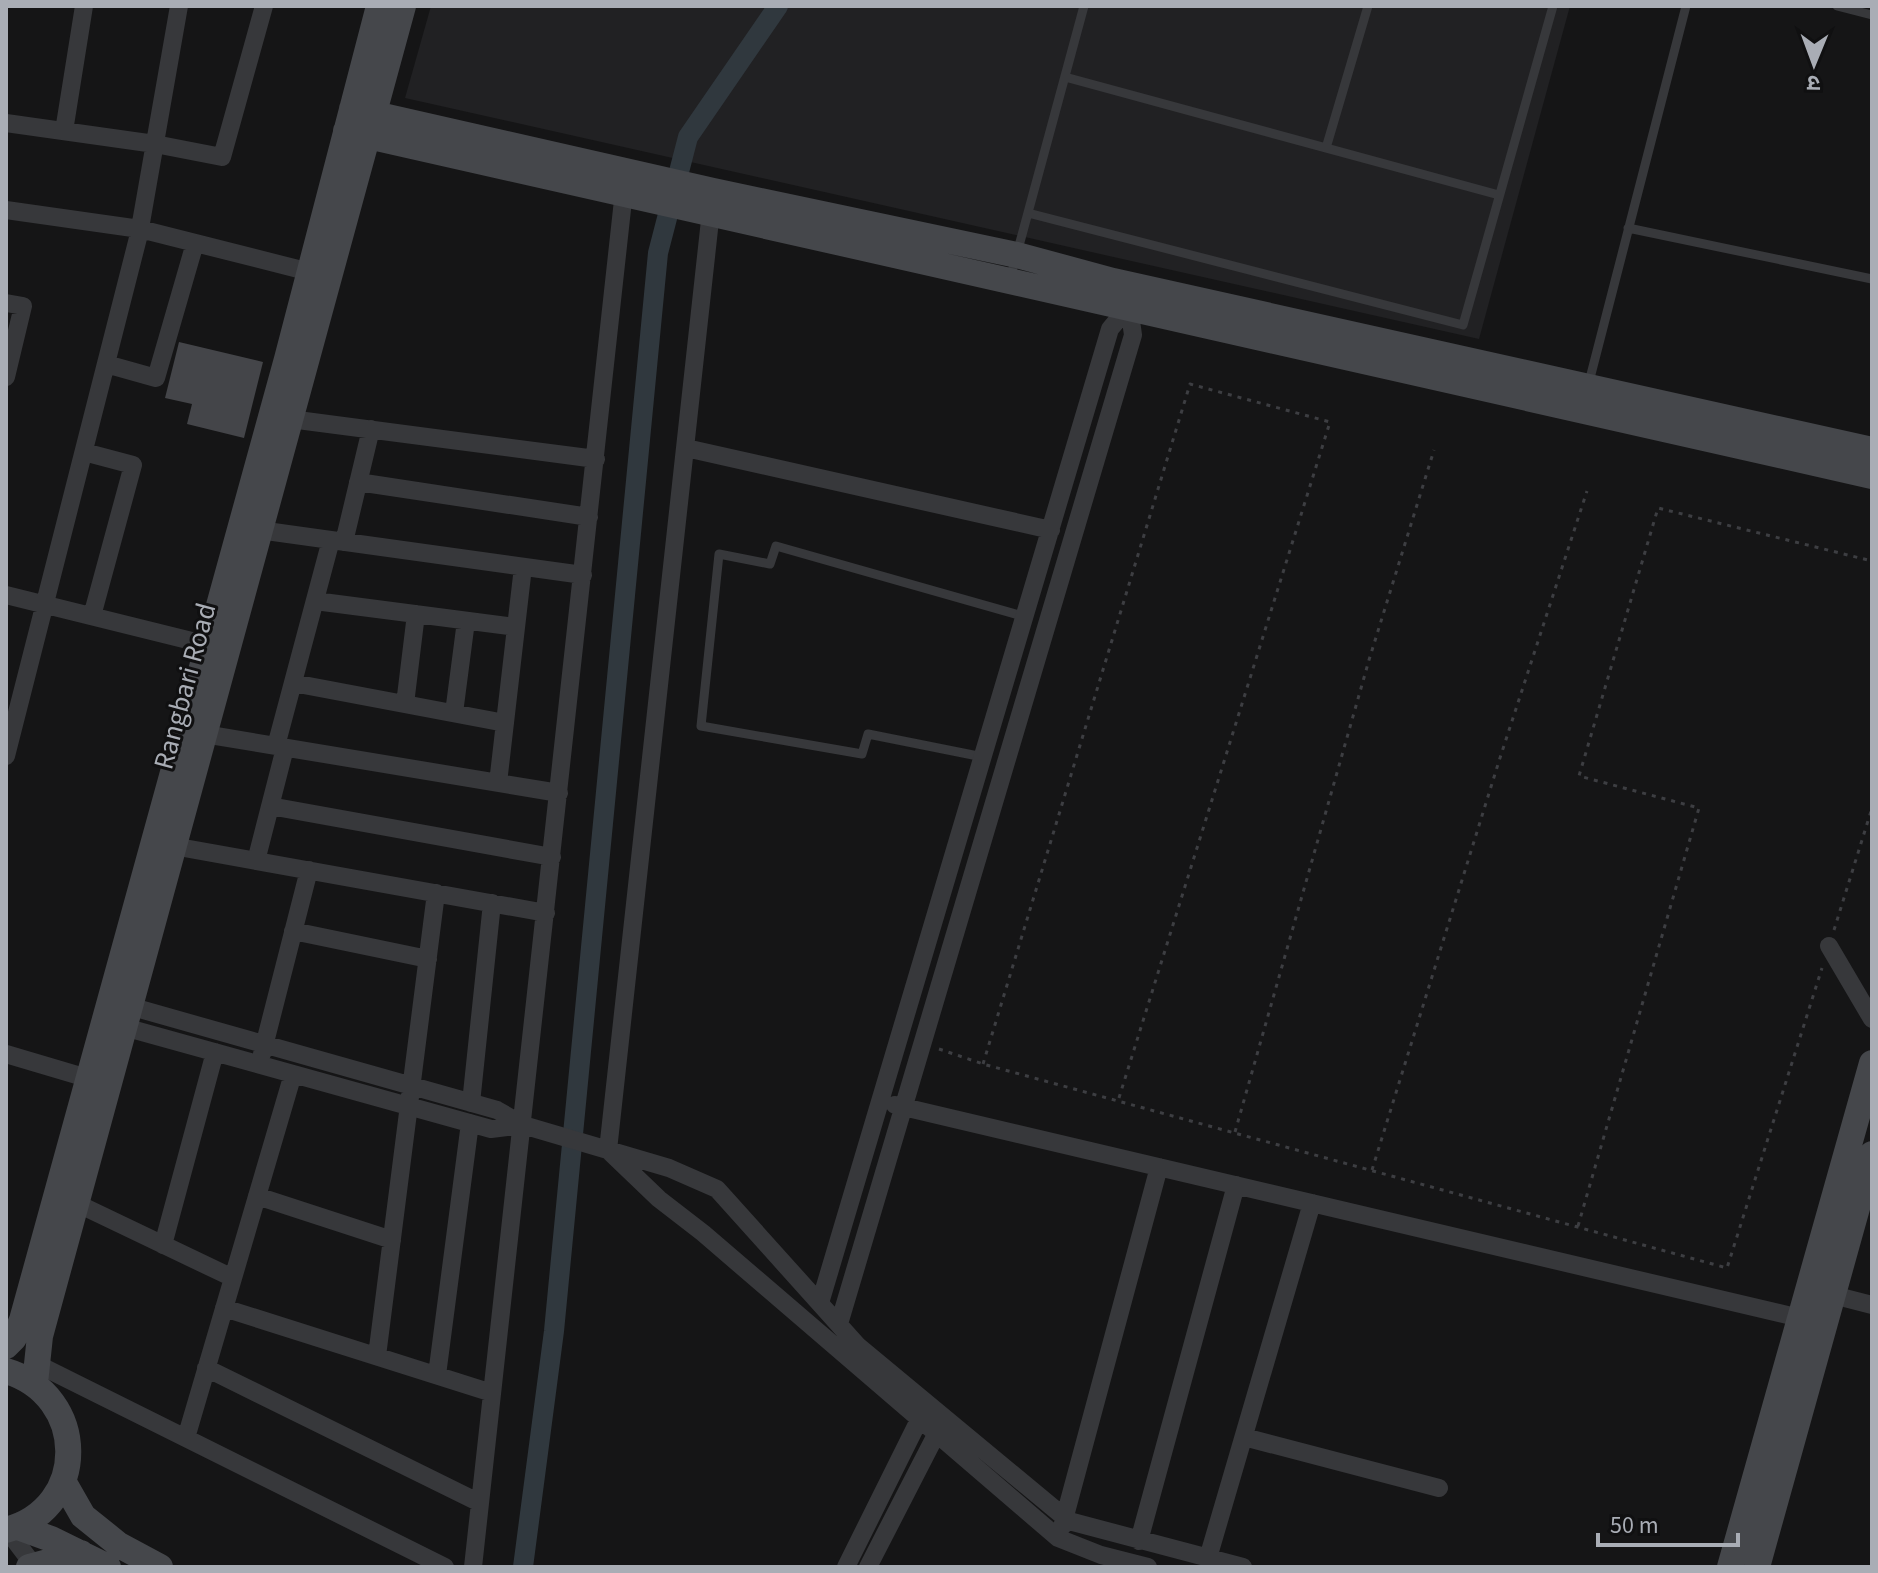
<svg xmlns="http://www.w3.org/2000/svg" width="1878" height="1573" font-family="'Source Sans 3','Noto Sans Devanagari',sans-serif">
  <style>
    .built { fill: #212123 }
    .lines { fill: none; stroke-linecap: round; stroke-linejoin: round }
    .canal { stroke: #30383e; stroke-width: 20 }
    .building { fill: #444549 }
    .path { stroke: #3d3e42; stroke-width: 3; stroke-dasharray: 4 6; stroke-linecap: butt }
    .lane { stroke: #37383b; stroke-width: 9 }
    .street { stroke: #37383b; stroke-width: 18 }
    .secondary { stroke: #45474b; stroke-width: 26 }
    .labels { text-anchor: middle; stroke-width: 6; stroke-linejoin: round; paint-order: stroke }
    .street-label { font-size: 28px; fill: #a9adb5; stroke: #101011 }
  </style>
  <rect width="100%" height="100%" fill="#151516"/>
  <!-- built -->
  <path class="built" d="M431,6H1570L1479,339L405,98Z"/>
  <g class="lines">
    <!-- canal -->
    <path class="canal" d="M523,1567L554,1331L658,253L688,137L778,6"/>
  </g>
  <!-- building -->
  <path class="building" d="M179,342L263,362L244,438L187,424L192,404L165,398Z"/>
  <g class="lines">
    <!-- path -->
    <path class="path" d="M1834,930L1872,808
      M939,1049L983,1064L1727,1268L1822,968
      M983,1064L1190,384L1330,422L1118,1101
      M1235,1132L1369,660L1434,450
      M1372,1170L1499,761L1587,491
      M1578,1226L1699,808L1579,776L1658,508L1872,561"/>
    <!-- lane -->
    <path class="lane" d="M1837,6L1872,15
      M1065,77L1499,195
      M1326,148L1368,6
      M1028,213L1463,325L1553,6
      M1628,228L1872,279
      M1010,279L1084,6
      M1588,386L1686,6
      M983,757L868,734L862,754L701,726L719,554L770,564L776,546L1026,617"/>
    <!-- street -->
    <path class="street" d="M6,123L155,144L222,157L264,6
      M64,131L84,6
      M6,210L140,229L310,272
      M6,303L23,306L6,377
      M106,364L156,378L195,243
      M290,419L596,459
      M686,448L1051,530
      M84,452L133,465L92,616
      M358,482L589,517
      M259,530L583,575
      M344,542L371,429
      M6,595L216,647
      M315,601L516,627
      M293,683L505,723
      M405,704L416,614
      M454,713L466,621
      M204,734L559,793
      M276,746L331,540
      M6,756L139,234L179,6
      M498,783L523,567
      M270,806L552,857
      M173,846L546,913
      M256,861L285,748
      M293,931L428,959
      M1829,946L1872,1019
      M129,1006L497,1110L523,1125L669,1168L717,1189L858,1346L1069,1521L1243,1567
      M124,1027L491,1129L523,1125
      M6,1054L87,1078
      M262,1054L309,870
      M471,1103L492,903
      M895,1105L1800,1318
      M608,1150L712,202
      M611,1153L659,1199L703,1233L1058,1538L1101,1555L1148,1567
      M257,1196L392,1240
      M76,1203L233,1278
      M163,1245L215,1052
      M1833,1295L1872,1305
      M820,1303L1110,329L1129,306
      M224,1308L492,1393
      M839,1324L1133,335L1129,306
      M377,1356L436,893
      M39,1365L445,1567
      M206,1368L480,1503
      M437,1375L470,1123
      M1244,1437L1439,1488
      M186,1438L293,1074
      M1062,1527L1159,1167
      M7,1530L35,1567
      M1139,1541L1236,1185
      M1208,1558L1312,1203
      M473,1567L625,182
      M846,1567L923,1412
      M868,1567L940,1427"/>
    <!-- secondary -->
    <path class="secondary" d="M352,109L713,191L1017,255L1113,281L1872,450
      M346,131L1872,476
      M6,1346L14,1338L22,1320L287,359L379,6
      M6,1371C88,1395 90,1508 6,1530
      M35,1383L40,1336L403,6
      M63,1481L83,1516L119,1545L160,1567
      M18,1527L51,1539L108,1567
      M29,1567L81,1553
      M1730,1567L1872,1063
      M1757,1567L1872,1154"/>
  </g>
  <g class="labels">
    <!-- street labels -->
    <g class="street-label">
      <text transform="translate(184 686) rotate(-75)" y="10">Rangbari Road</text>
    </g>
  </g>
  <!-- border -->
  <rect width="1878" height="1573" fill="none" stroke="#a9adb5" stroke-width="16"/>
  <!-- north arrow -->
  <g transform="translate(1814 64) rotate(181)" stroke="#101011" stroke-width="6" paint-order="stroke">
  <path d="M0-6L14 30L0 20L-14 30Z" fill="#a9adb5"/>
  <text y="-12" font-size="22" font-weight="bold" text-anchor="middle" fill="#a9adb5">उ</text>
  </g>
  <!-- scale -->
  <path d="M1598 1533v12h140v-12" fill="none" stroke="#a9adb5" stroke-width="4"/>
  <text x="1610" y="1533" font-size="24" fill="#a9adb5" stroke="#101011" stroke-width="6" paint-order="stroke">50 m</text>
</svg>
